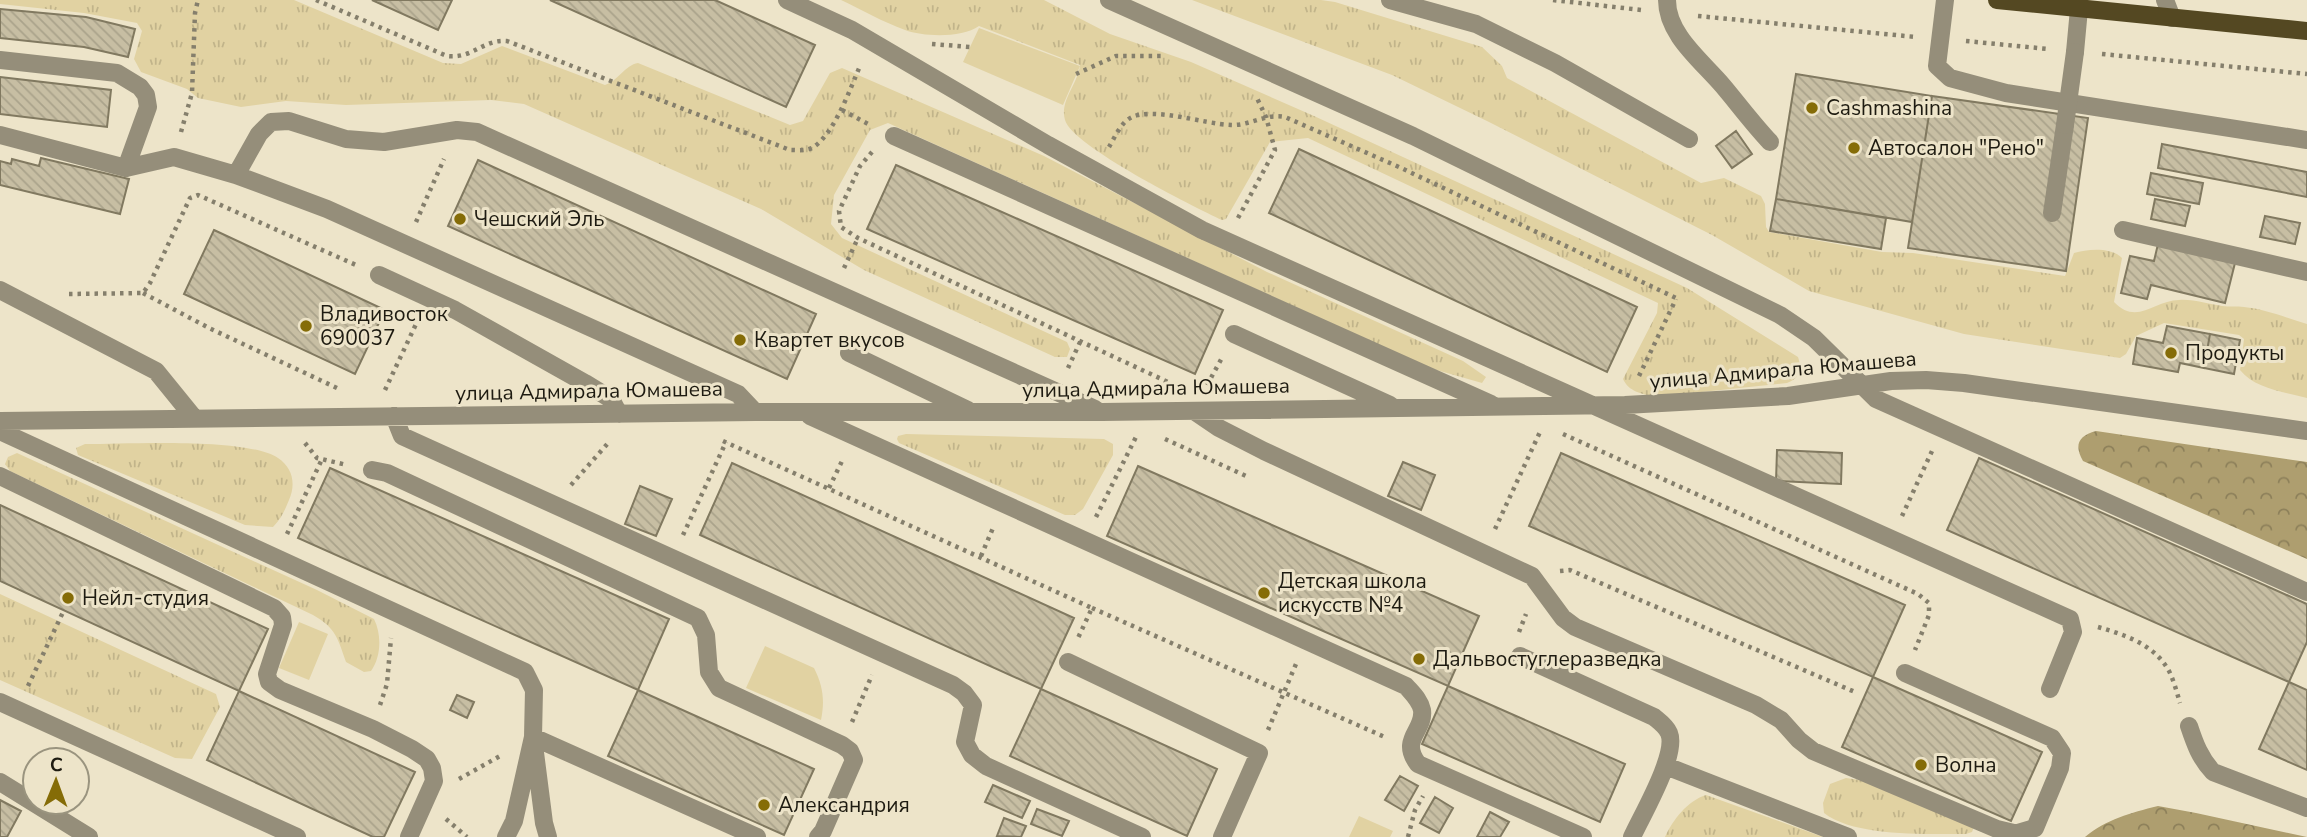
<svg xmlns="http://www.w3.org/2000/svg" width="2307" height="837" font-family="'Nunito Sans',sans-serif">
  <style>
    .grass { fill: url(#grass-tufts) }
    .forest { fill: url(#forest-crowns) }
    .park { fill: #e1d2a2 }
    .building { fill: url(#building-back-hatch); stroke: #817960; stroke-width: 2 }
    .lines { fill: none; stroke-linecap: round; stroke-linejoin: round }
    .path { stroke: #857f6c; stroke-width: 4.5; stroke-dasharray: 3.5 5; stroke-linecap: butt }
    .minor { stroke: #958e7a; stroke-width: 18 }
    .major { stroke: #544822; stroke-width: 18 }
    .minor-bridge { stroke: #958e7a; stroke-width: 18 }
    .poi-dot { fill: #856c07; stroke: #ede4c9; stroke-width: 2.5 }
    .labels { text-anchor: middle; stroke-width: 6; stroke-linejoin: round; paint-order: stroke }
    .poi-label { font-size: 21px; fill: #1e1b11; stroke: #ede4c9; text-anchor: start }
    .street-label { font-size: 21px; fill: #1e1b11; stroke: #ede4c9 }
  </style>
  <defs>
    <pattern id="grass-tufts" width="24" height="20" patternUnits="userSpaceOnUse" patternTransform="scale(1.75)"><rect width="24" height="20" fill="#e1d2a2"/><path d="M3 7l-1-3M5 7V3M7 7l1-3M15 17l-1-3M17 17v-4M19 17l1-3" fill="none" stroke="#c1b48a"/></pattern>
    <pattern id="forest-crowns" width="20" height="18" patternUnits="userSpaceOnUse" patternTransform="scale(1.75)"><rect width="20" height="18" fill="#ae9e6f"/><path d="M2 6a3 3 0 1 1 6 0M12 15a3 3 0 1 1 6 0" fill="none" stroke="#8d805a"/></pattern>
    <pattern id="building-back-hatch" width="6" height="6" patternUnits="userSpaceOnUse" patternTransform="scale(1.75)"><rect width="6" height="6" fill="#c7bea3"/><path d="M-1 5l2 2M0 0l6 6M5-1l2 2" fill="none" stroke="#aaa38b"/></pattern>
  </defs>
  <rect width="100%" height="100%" fill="#ede4c9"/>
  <!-- grass -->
  <path class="grass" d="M0,0H294L443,63L461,64L502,46L605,85C618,81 625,65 638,63L790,125L803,121L830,73L842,68L1044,156L1267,272L1463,361L1486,377L1482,383L1433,369L888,123L870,130L834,195L831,224L842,238L1067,342L1070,349L1067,357H1055L864,270L761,209L524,104L491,100L346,105L286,101L241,107L198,98L187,89L141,72L134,59L142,31L137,23L84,13L0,4Z
    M841,0H1044L1110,34L1191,62L1314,116L1687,288L1798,357C1802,369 1801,378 1787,383L1654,397C1641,393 1629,392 1623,379L1657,313L1658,303L1308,138L1270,142L1226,219L1222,220C1194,207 1072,146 1065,120C1059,101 1079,82 1080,65L979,26C962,38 924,37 905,30C883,22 862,10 841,0Z
    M1192,0H1321L1335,2L1482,47L1502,66L1507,78L1701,183L1724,178L1761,196L1765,204L1766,227L1769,232L1882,252L1913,253L2065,276L2074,253C2088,249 2111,247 2122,258L2114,302C2137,326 2155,300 2179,300C2194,299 2208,304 2222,306C2230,307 2237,306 2244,307C2265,309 2287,318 2307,324V398C2285,392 2255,389 2240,370L2244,339L2239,335L2164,323L2136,336L2126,354L2120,358L1964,334L1809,291L1712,235L1489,122L1392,75Z
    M906,434L1104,439L1113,444V455L1083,509L1075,515H1065L899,443L897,439L898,436Z
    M85,444C127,444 246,437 278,458C293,468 296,484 289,500C285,510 281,519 273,527L245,525L78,455L76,448Z
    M17,453L317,590L374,619C382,635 381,657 371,671L364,672L346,662C338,639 336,628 313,615L10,471L5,464L8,457Z
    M0,594L216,694L220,707L192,759L175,758L0,680Z
    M1846,778L1860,780L1974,827L1972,832L1966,834C1926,834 1855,837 1824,813L1823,803L1830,784Z
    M1706,795L1823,837H1665C1673,820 1687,801 1706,795Z"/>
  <!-- forest -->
  <path class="forest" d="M2096,431L2307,462V559L2083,461C2074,445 2078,436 2096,431Z
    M2158,806L2196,813L2307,837H2085C2107,819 2130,813 2158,806Z"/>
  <!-- park -->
  <path class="park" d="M979,28L1080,66L1063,105L963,62Z
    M299,622L328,634L309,680L279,668Z
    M765,646L814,668C823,686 825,700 821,720L746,688Z
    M1359,816L1393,831L1390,837H1349Z"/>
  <!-- building -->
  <path class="building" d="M372,0H452L438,30Z
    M550,0H715L815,45L786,107Z
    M0,9L86,17L135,29L128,57L84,47L0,38Z
    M1796,74L1932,96L1912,222L1776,199Z
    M0,77L111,90L107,127L0,114Z
    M1932,96L2088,118L2066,271L1908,248Z
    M1736,131L1752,154L1732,168L1716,146Z
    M2162,144L2307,172V197L2158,168Z
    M1299,149L1637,307L1607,372L1269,213Z
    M41,158L129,179L120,214L0,185V161L11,164L12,159L39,166Z
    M478,160L816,314L787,379L448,226Z
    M896,165L1223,310L1195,374L867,229Z
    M2151,173L2203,183L2199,204L2147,194Z
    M1776,199L1886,218L1881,249L1770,231Z
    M2155,199L2190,206L2185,226L2151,219Z
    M2265,216L2300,223L2295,244L2260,237Z
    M214,230L385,310L355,374L184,294Z
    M2158,244L2235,263L2225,303L2151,285L2147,299L2121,293L2130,256L2154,261Z
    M2167,326L2210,334L2204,368L2180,363L2178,372L2133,364L2137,338L2163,343Z
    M2210,334L2240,340L2234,374L2204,368Z
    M1777,450L1842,453L1841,484L1776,481Z
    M1561,453L1905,605L1873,677L1529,526Z
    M1979,458L2307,604V642L2289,682L1947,530Z
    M1403,462L1435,475L1421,510L1388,496Z
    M732,463L1074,618L1041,689L700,535Z
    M1138,466L1479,616L1448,686L1107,536Z
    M330,468L669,619L638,690L298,538Z
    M640,486L672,499L656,536L625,524Z
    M0,505L268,629L239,691L0,581Z
    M1873,677L2042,752L2011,821L1842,747Z
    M2289,682L2307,690V770L2259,749Z
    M1448,686L1625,764L1600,822L1422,744Z
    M1041,689L1217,769L1187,836L1010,756Z
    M638,690L814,769L784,835L608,756Z
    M239,691L415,772L384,837H373L207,760Z
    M457,695L474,702L467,718L450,710Z
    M1400,776L1418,786L1404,811L1385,800Z
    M993,785L1030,801L1022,818L985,802Z
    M1435,797L1453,808L1439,833L1420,823Z
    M0,800L21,811L7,837H0Z
    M1037,809L1069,821L1062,836L1031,824Z
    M1490,812L1509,822L1500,837H1477Z
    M1004,818L1026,826L1021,837L997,836Z"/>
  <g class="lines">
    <!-- path -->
    <path class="path" d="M316,0L447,56C473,59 483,39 507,41L790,150C797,150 805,151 812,148C834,135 850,89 860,66
      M1553,0L1641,10
      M1698,16L1916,37
      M1966,41L2048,49
      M932,44L970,47
      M2102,54L2307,74
      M1076,74L1116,56H1162
      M842,110L872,126
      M181,132L192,93L195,13L198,0
      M1109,147C1115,137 1121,122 1132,117C1154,107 1205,124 1231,125C1249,126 1266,113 1285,117L1399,167L1676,298
      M872,152L860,166L839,211L841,227L858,238L1168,382
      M1238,218L1275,150L1266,117L1256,96
      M416,222L444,159
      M844,268L858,238
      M143,293L209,328L337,388
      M69,294L143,293L150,283L190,198L198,195L356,265
      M1068,368L1081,340
      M1639,376L1676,299
      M1207,385L1223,356
      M385,390L417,322
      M1563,434L1918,594L1929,603V615L1915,650
      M1165,439L1246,476
      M723,441L1092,608L1078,638
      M305,443L317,458L347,465
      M571,485L609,442
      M829,488L843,459
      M1902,516L1932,451
      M1096,517L1136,437
      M1495,529L1540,432
      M287,534L322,459
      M683,535L726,442
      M981,556L993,528
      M1560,571L1570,570L1855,692
      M1092,608L1387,738
      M2098,627C2125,635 2154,644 2169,671C2174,681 2177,693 2180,703
      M1519,632L1526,614
      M28,686L64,610
      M380,705L387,684L391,638
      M852,722L872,675
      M1268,730L1296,664
      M459,779L500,756
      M446,819L467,837
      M1408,837L1415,810L1423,796"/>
    <!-- minor -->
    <path class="minor" d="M787,0L852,30L1048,145L1202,230L2070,619L2073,632L2050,689
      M1109,0L1413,136L1780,315L1814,338L1876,399L2307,592
      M1390,0L1476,24L1555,63L1689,139
      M1667,0C1667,35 1702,61 1723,86C1739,105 1753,124 1770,142
      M1945,0L1937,66L1950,78L2006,93L2307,140
      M2165,0L2172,18
      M2075,52L2079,9
      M0,60L117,73L140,87L146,95L148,107L126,168
      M0,135L126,168L174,157L236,175L327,209L738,394L755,412
      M894,136L1491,404
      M236,175L259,134L271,122L289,121L346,139L384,142L457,130L477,132L1095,409
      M2052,213L2065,125
      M2123,230L2307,272
      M379,275L455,310L585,383L611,399L619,414
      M0,290L156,371L195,419
      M1234,334L1390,405
      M849,353L968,410
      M1194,411L1219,428L1264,451L1532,576L1563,618L1575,627L1756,705L1781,720L1799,740L1813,751L1997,829L2018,834
      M394,416L402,436L953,685L964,693L973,705L965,742L972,755L986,766L1142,837
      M810,416L1406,686C1412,693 1420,700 1422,710C1425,731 1399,739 1418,764L1583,837
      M0,421L755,412H1102L1625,405L1788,396L1891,381L1926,380L1964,383L2307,431
      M0,431L525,672L534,690L533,737L544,823L548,837
      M372,470L387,473L698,618L706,635L709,672L719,688L842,745L850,751L854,760L823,831L818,837
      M0,476L274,608L282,617L283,625L267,674L269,682L280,690L373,729L412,749L427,759L432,768L434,781L409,837
      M1520,656L1654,717C1660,722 1666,726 1669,733C1678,754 1642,815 1632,837
      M1068,662L1259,753L1222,837
      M1905,673L2052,738L2062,753L2060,768L2035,828L2008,836
      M0,702L297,837
      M2189,726C2195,744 2200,758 2213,772L2307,808
      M1666,766L1848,837
      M0,782L89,837
      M506,837L514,821L533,737L757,837"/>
    <!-- major -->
    <path class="major" d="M1997,0L2307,31"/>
    <!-- minor-bridge -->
    <path class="minor-bridge" d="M2065,125L2075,52"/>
  </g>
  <!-- markers -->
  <g class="poi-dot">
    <circle cx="1812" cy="108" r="7"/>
    <circle cx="1854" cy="148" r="7"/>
    <circle cx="460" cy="219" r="7"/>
    <circle cx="306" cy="326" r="7"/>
    <circle cx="740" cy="340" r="7"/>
    <circle cx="2171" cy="353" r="7"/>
    <circle cx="1264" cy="593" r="7"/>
    <circle cx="68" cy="598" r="7"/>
    <circle cx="1419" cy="659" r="7"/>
    <circle cx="1921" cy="765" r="7"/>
    <circle cx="764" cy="805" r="7"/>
  </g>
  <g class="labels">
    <!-- poi labels -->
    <g class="poi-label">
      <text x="1826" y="115">Cashmashina</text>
      <text x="1868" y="155">Автосалон "Рено"</text>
      <text x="474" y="226">Чешский Эль</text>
      <text x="320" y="321">Владивосток<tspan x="320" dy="24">690037</tspan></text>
      <text x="754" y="347">Квартет вкусов</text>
      <text x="2185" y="360">Продукты</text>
      <text x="1278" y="588">Детская школа<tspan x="1278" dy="24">искусств №4</tspan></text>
      <text x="82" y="605">Нейл-студия</text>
      <text x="1433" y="666">Дальвостуглеразведка</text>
      <text x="1935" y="772">Волна</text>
      <text x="778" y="812">Александрия</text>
    </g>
    <!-- street labels -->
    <g class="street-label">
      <text transform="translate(1783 370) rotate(-5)" y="7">улица Адмирала Юмашева</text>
      <text transform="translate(1156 388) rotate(-1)" y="7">улица Адмирала Юмашева</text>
      <text transform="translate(589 391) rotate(-1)" y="7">улица Адмирала Юмашева</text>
    </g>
  </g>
  <!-- north arrow -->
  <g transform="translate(56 781) rotate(1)"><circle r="33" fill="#ede4c9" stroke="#9a947f" stroke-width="2"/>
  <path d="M0-5L12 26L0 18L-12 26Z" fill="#856c07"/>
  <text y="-10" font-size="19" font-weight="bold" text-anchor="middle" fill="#1e1b11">С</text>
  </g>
</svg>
